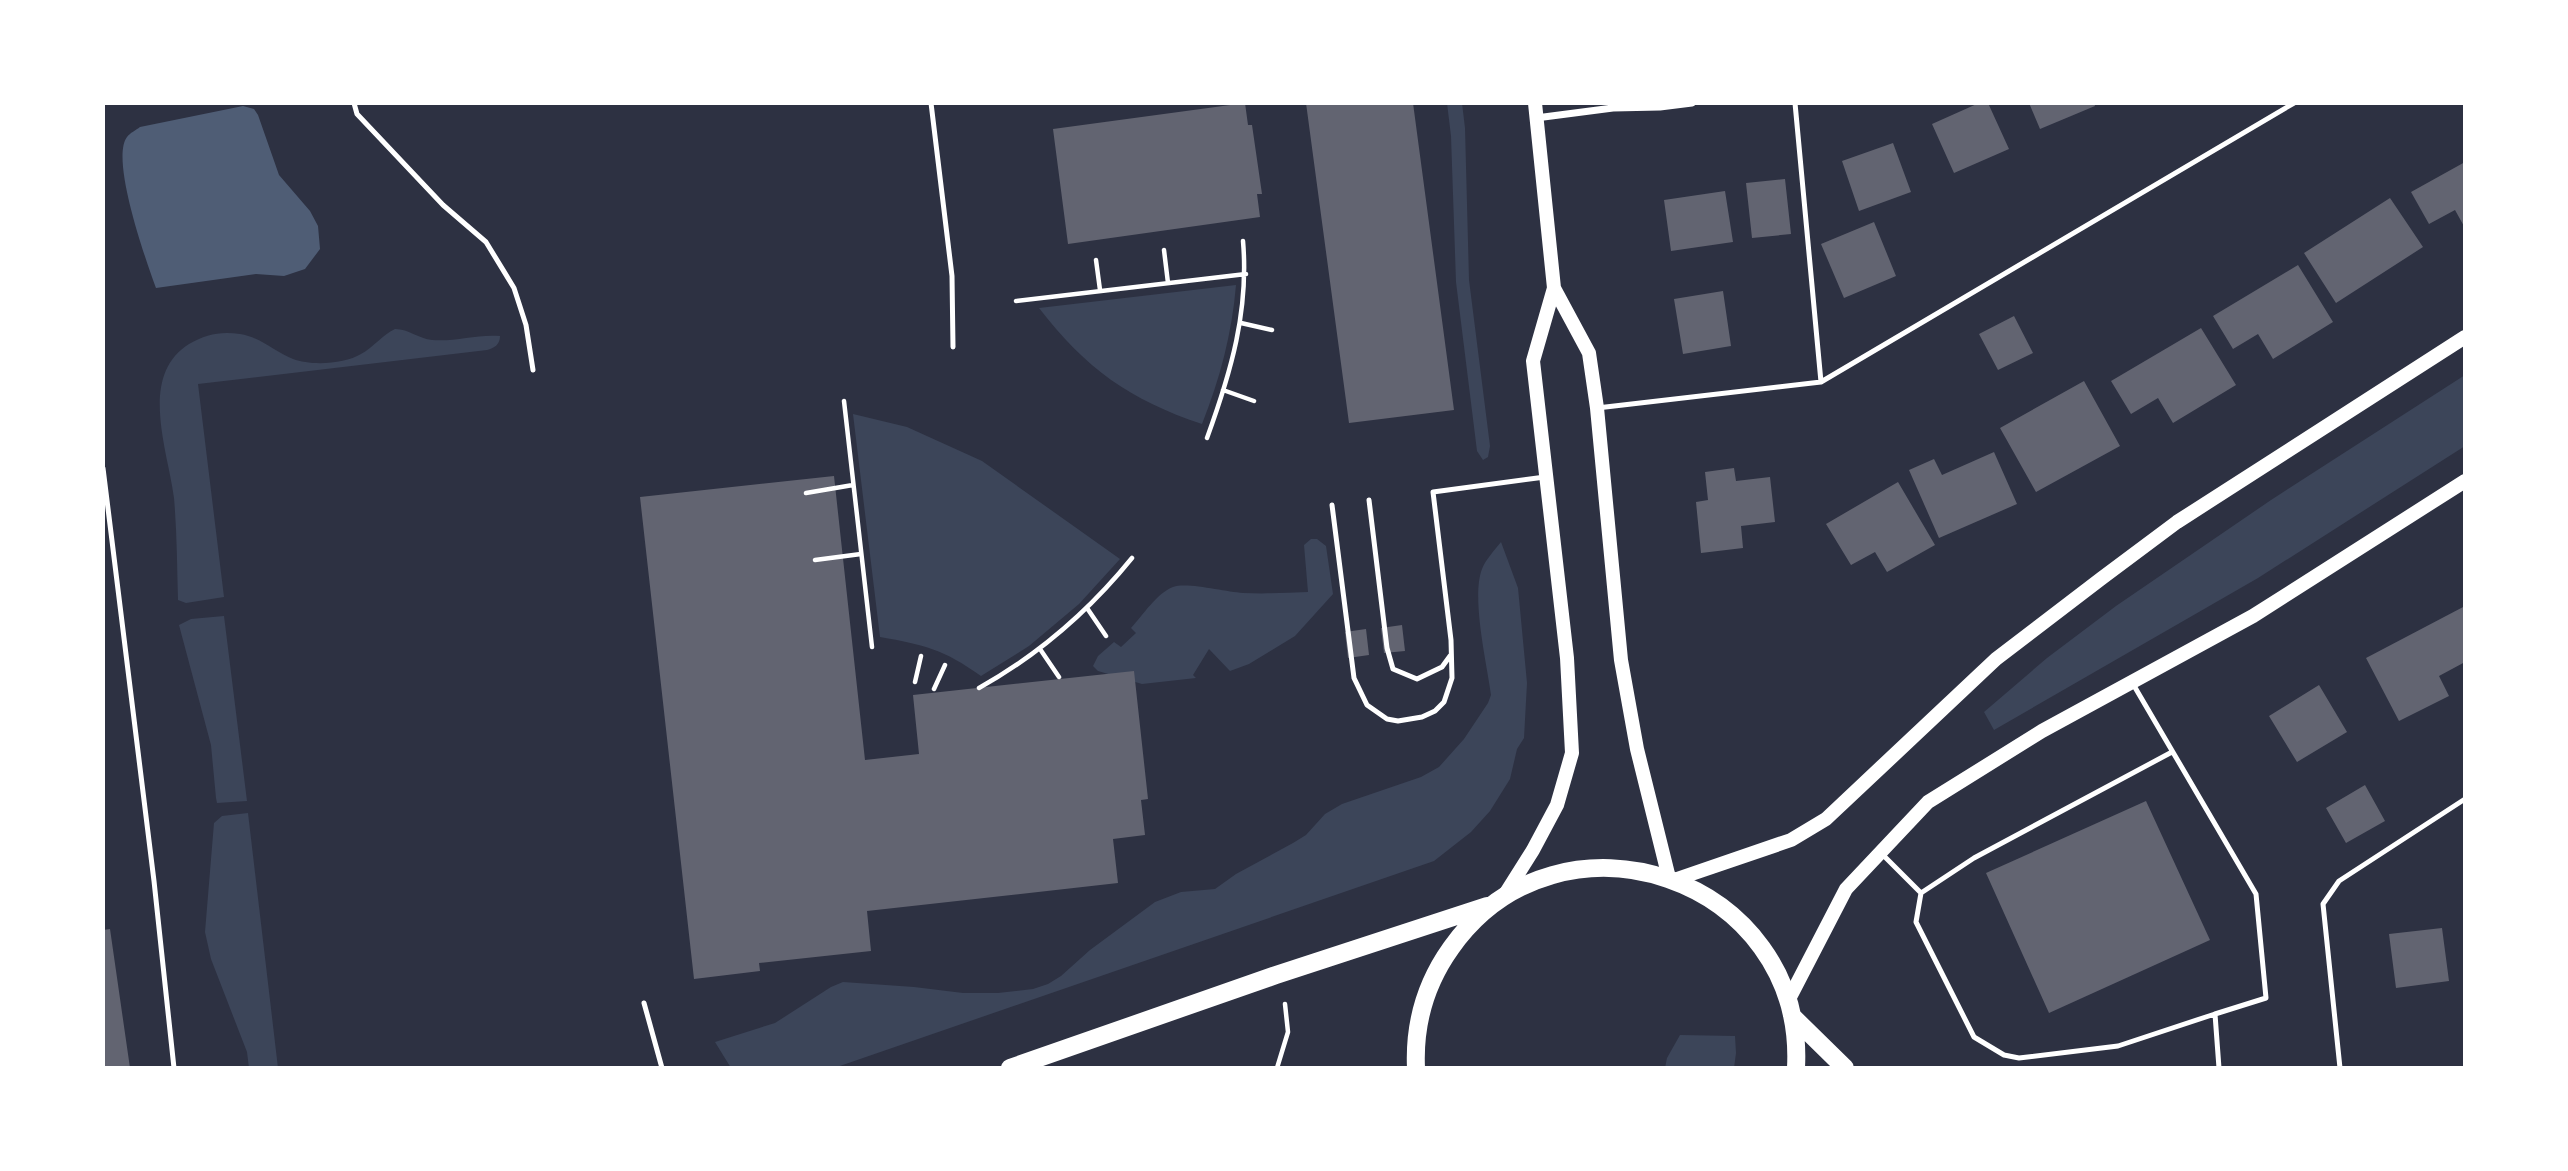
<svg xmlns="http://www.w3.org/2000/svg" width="2568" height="1171" font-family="'DM Sans',sans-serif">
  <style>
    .green { fill: #3c4559 }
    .water { fill: #4f5d75 }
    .building { fill: #626471 }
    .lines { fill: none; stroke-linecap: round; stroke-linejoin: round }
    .path { stroke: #fff; stroke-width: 4.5 }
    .service { stroke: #fff; stroke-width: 5 }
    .minor { stroke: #fff; stroke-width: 7 }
    .secondary { stroke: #fff; stroke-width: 14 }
    .primary { stroke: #fff; stroke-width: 18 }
  </style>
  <rect width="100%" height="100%" fill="#2d3142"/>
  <!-- green -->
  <path class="green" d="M1447,103H1462L1465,128L1469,280L1490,446L1488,457L1483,460L1477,451L1456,282L1451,136Z
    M1236,285C1232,333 1220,379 1202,424C1130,400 1086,369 1039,308Z
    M395,329C409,329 419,339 432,340C455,342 477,334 500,336C500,345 494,348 487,350L198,384L224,597L186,603L178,600C177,566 177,532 174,498C168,450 138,376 189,344C206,334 221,331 240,334C260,337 275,352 293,359C311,366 345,364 361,354C374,347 382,335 395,329Z
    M2465,375V446L2258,578L1994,730L1984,712L2047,658L2116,606L2271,500Z
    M853,414L907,427L982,461L1120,559L1079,604L1029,646L981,676C943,649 925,645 880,637Z
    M1311,539H1317L1326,546L1333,594L1295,636L1249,664L1230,671L1209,649L1193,675L1196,678L1142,684L1098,671L1093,666L1098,656L1114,642L1121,647L1136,633L1131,628C1143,615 1157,593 1173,587C1188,582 1225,592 1243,593C1264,594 1286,593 1308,592L1304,545Z
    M1501,542L1518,588L1527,683L1524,738L1517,749L1510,779L1490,811L1471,832L1434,861L834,1068H731L715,1042L775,1023L831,987L843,982L914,987L963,993H998L1033,989L1048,984L1061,976L1090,950L1155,902L1181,892L1215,889L1236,874L1293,843L1306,835L1325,814L1342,804L1421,777L1439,767L1464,739L1488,703L1491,695C1487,664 1471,598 1482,569C1486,559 1494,551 1501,542Z
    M224,616L247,801L217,803L216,798L211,745L179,625L191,619Z
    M248,813L278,1068H249L247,1052L211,959L205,932L214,823L222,816Z
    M1680,1035L1735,1036L1736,1053L1734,1068H1665L1667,1058Z"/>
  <!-- water -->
  <path class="water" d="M243,106L254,109L258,115L279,175L310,211L318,226L320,249L305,269L284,276L256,274L156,288C146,261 110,159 127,137C130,133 136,130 140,127Z"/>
  <!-- building -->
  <path class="building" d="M1245,103L1248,125H1252L1262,194H1257L1260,217L1068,244L1053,129Z
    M1306,103H1413L1454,410L1349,423Z
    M1979,103H1988L2009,149L1954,173L1932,124Z
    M2029,103H2094L2095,106L2040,129Z
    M1893,143L1911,192L1859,211L1842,161Z
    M2465,162V228L2455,210L2429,224L2411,192Z
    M1785,179L1791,234L1752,238L1746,183Z
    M1725,191L1733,242L1671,251L1664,200Z
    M2390,198L2423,247L2336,303L2304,253Z
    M1874,222L1896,276L1844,298L1821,244Z
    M2298,265L2333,322L2273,359L2258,334L2233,349L2213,316Z
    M1723,291L1731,346L1683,354L1674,299Z
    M2014,316L2033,353L1998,370L1979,334Z
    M2201,328L2236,385L2173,423L2158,398L2131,414L2111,381Z
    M2084,381L2120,446L2036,492L2000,428Z
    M1994,452L2017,504L1939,538L1909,470L1934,459L1942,475Z
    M1734,468L1736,481L1770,477L1775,522L1741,526L1743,548L1701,553L1696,502L1708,500L1705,472Z
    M834,476L865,760L919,754L913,695L1134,671L1148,799L1141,800L1145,835L1113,839L1118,883L867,911L871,951L759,963L760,971L694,979L640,497Z
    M1898,482L1935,545L1887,572L1875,552L1851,565L1826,524Z
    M2465,606V662L2439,676L2449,696L2399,721L2366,658Z
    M1402,625L1405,651L1384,653L1381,628Z
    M1366,629L1369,655L1348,658L1345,632Z
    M2319,685L2347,732L2297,762L2269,716Z
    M2365,785L2385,821L2346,843L2326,808Z
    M2146,801L2210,940L2049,1013L1986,873Z
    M2442,928L2449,981L2396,988L2389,934Z
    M110,929L130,1068H103V930Z"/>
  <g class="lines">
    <!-- path -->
    <path class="path" d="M1164,250L1168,283
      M1096,260L1100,290
      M1016,301L1246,274
      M1241,323L1272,330
      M1223,390L1254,401
      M844,401L872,647
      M1207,438C1231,372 1249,311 1243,241
      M806,493L853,485
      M815,560L861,554
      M1087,608L1106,636
      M1040,649L1059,677
      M915,682L921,656
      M979,688C1038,655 1089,611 1132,558
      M934,689L945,665
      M1277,1068L1288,1032L1285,1004"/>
    <!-- service -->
    <path class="service" d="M354,103L357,114L443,205L486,242L514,288L526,325L533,370
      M931,103L952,276L953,347
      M1795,103L1821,382
      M1597,408L1821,382L2294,103
      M103,468L154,881L174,1068
      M1369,500L1387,648L1393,669L1417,679L1442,667L1450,656
      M1332,505L1354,678L1367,705L1387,719L1398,721L1422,717L1435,711L1444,702L1452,678L1451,640L1433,492L1545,477
      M2133,684L2256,894L2266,998L2215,1014L2219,1068
      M1882,854L1921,893L1974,858L2172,752
      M1921,893L1916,922L1974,1037L2004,1055L2019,1058L2118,1046L2215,1014
      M644,1003L662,1068
      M2340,1068L2323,904L2339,881L2465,799"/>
    <!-- minor -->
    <path class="minor" d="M1536,118L1613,108L1660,107L1692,103"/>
    <!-- secondary -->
    <path class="secondary" d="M1554,288L1589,353L1597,408L1621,660L1637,749L1669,878
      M1674,880L1791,840L1826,819L1996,659L2102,578L2177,522L2465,337
      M1504,896L1533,850L1557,805L1572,753L1567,658L1533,361L1554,288L1535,103
      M1788,1001L1846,889L1928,802L2042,731L2253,616L2465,481"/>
    <!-- primary -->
    <path class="primary" d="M1792,1016L1845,1068
      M1010,1068L1276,975L1487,906
      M1416,1068C1414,1024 1426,983 1451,948C1560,794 1806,878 1796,1068"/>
  </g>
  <!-- border -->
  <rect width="2568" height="1171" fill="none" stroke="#ffffff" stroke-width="210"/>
</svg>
